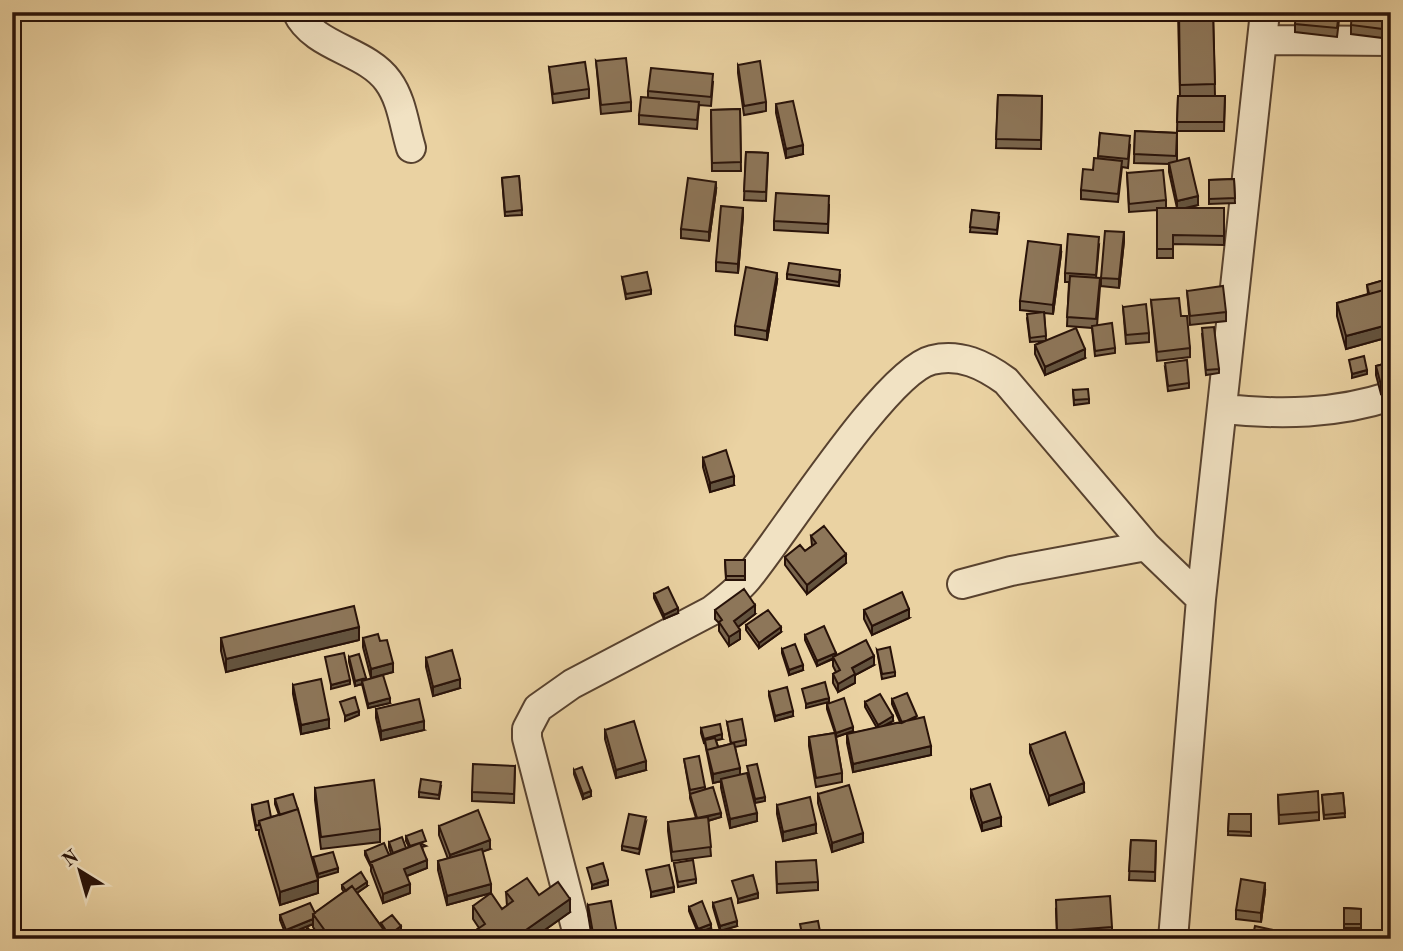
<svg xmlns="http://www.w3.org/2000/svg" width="1403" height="951" font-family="'Old Standard TT',serif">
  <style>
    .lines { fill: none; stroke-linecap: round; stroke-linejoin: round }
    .street-casing { stroke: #58422f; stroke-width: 32 }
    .street { stroke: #f1e2c3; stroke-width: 28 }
    .wall { fill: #79654d; stroke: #281209; stroke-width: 2 }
    .shaded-wall { fill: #63533e; stroke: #281209; stroke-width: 2 }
    .building { fill: #8d7659; stroke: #281209; stroke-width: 2 }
  </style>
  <rect width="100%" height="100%" fill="#ead2a2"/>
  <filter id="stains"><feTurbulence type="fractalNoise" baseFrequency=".00286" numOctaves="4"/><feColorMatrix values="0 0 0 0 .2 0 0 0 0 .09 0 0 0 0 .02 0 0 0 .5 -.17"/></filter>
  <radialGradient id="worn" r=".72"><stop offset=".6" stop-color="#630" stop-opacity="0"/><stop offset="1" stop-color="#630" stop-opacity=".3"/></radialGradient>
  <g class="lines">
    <!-- street casing -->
    <g class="street-casing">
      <path id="street" d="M297,12C314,48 366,50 388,81C402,100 404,125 411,148
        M1265,40L1391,41
        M1224,409C1281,415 1336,414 1391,396
        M962,584L1011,571L1146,546
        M579,939L527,738V729L538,708L572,684L711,611C724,601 736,592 747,579C783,536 886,371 932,360C960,353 984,365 1006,381L1146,546L1201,599
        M1173,939L1201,599L1265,12"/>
    </g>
    <!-- street -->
    <use href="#street" class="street"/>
  </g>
  <!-- wall -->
  <path class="wall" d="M1178,12H1213L1215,96H1225L1224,131H1177L1178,96H1180Z
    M1340,12L1337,37L1295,32V24Z
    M1391,12V39L1351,34V25Z
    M596,61L631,102V111L601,114Z
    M738,65L766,102V111L744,115L738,73Z
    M549,67L589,89V98L553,103Z
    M713,82L711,106L699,105L697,129L639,124V115L648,98V91Z
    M998,95L1042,96L1041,149L996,148Z
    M776,104L803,154L786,158L776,113Z
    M740,109L741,171H712L711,110Z
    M1135,131L1177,133V161L1198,205L1187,208H1224V245L1173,244V258H1157V210L1129,212L1127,173L1166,200V208H1177L1169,172V164L1134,163Z
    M1100,133L1130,145L1128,168L1122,167L1118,202L1081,199V190L1093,170L1098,158Z
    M746,152L768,153L766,201L744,200Z
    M519,176L522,215L505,216L502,178Z
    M1234,179L1235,203L1209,204V180Z
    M716,190L709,241L681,238V229Z
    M829,205L828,233L774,230V221Z
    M972,210L999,217L997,234L970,232Z
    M743,216L738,273L716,271V262Z
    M1124,241L1119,288L1101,286V278Z
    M1099,245L1096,278L1100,287L1097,326L1115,348V353L1095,356L1092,328L1067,326L1069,282H1065V273Z
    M1061,254L1053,314L1044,313L1046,340L1085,358L1045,375L1035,354V345L1045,341L1030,342L1027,318L1039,312L1020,310V301Z
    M787,274L840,275L839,286L787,279Z
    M622,277L651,290V294L626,299Z
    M1391,278V348L1389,337L1346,349L1337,316V303L1368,294L1367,285Z
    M777,281L767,340L735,335V326Z
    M1187,291L1226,312V321L1190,325Z
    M1151,300L1181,316L1190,348V357L1157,361Z
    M1123,307L1149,333V342L1126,344Z
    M1202,333L1219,369V373L1206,375Z
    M1391,362V392L1381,394L1376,375V366Z
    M1165,367L1189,383V388L1168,391Z
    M1073,390L1089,399V403L1074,405Z
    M703,458L734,485L710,492L703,467Z
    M811,536L846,563L807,594L785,565V557L805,551L812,546Z
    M725,560H745V580H726Z
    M654,594L678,613L664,619L654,598Z
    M715,610L755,614L738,627L740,639L729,646L719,631V623L715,619Z
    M864,610L909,618L872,635L864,619Z
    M746,625L781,632L759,648L746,630Z
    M805,635L836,656L874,665L855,675V683L838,692L833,683V674L836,672L833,666V659L817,666L805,640Z
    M221,638L359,640L226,672L221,651Z
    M363,638L380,641L393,672L371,678L363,647Z
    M782,649L803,670L789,675L782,653Z
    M877,650L895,672V676L882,679Z
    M349,657L366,680L390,703L368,708L362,684L355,686L349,662Z
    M426,658L460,688L433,696L426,667Z
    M293,685L329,728L301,734L293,694Z
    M769,692L793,716L775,721L769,696Z
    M892,699L917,719L931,755L853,772L847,743V734L877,728L865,707V702L893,721L884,726L900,722L892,704Z
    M827,704L853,731L836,737L842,773V782L816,787L809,746V737L835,733L827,709Z
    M376,709L424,730L381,740L376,718Z
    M727,722L746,740V745L735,747L740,774L757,821L730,828L721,788V781L713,783L705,743H704L701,733V728L722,739L716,740L718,747L731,744Z
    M605,730L646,770L616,778L605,739Z
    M1030,745L1084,792L1049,805L1030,753Z
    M684,759L705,787V789L721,817L708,821L711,856L672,861L668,831V822L696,818L690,798V794Z
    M515,766L514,803L472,801V792Z
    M574,770L591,796L583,799L574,774Z
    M441,786L439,799L419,797V792Z
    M315,788L380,829V842L321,849L315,800Z
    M971,790L1001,826L982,831L971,798Z
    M1343,793L1345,817L1324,819L1322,795Z
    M818,794L863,842L832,852L818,803Z
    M1278,795L1319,812V820L1279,824Z
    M1384,798H1391V852H1385Z
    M275,799L318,893L280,905L259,834V830H256L252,809V805L271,817L279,815L275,804Z
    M777,805L816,833L783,841L777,814Z
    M1229,814H1251V836L1228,835Z
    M646,822L639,854L622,850V846Z
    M439,826L490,849L482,851L491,893L447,905L438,870V861L448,859L439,835Z
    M406,836L426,846L422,847L427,868L407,876L410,893L383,903L371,871V867L365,855V851L389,855L391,854L389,847V842L406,848L409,847L406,841Z
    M1131,840L1156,841L1155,881L1129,880Z
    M776,862L818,882V890L777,893Z
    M674,863L696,879V883L678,887Z
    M342,885L367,886L357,893L381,926V923L401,931L390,939L386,935V939H321L313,927V924L286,935L280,920V915L315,913L344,892L342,889Z
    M1265,891L1261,922L1236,919V910Z
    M506,892L539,895L570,912L532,939H463L479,928L473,919V906L502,909L507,906Z
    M713,903L737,926L720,931L713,907Z
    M588,905L618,939H592L588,914Z
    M689,907L711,928L698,933L689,911Z
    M1344,908L1361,909V928H1344Z
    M1056,909L1112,927V935L1057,936Z"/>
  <!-- shaded-wall -->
  <path class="shaded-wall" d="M803,145V154L786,158V149Z
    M716,182V190L709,241V232Z
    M1198,196V205L1177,210V201Z
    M743,208V216L738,273V264Z
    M1124,232V241L1119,288V279Z
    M1061,245V254L1053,314V305Z
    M777,273V281L767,340V331Z
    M1391,324V337L1389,334V337L1346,349V336Z
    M1085,349V358L1045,375V367Z
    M1367,370V374L1352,378V374Z
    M1391,383V392L1381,394V385Z
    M734,476V485L710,492V483Z
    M846,554V563L807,594V585Z
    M755,605V614L734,630V621Z
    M678,608V613L664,619V615Z
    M909,609V618L872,635V626Z
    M359,627V640L226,672V659Z
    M781,627V632L759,648V643Z
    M740,630V639L729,646V637Z
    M836,653V657L817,666V661Z
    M874,656V665L855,675V683L838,692V684L852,668Z
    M393,663V672L371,678V669Z
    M803,665V670L789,675V670Z
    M366,678V683L362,681V684L355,686V681Z
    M460,679V688L433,696V687Z
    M350,680V684L331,689V685Z
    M390,698V703L368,708V704Z
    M829,698V702L806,708V704Z
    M359,711V715L345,721V716Z
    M793,711V716L775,721V716Z
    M893,716V721L878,729V725Z
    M329,719V728L301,734V725Z
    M424,721V730L381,740V731Z
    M853,727V731L836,737V733Z
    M722,734V739L704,743V739Z
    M931,746V755L853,772V764Z
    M646,761V770L616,778V770Z
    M740,768V777L713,783V774Z
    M1084,783V792L1049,805V796Z
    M591,791V796L583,799V794Z
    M765,797V801L755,803V799Z
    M721,813V817L697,824V819Z
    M757,813V821L730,828V819Z
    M1001,817V826L982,831V823Z
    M816,824V833L783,841V832Z
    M863,833V842L832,852V843Z
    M490,840V849L450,864V855Z
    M427,860V868L404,877V869Z
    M338,868V872L318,878V874Z
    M318,880V893L280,905V892Z
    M608,880V885L592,889V885Z
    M367,882V886L348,899V894Z
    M1265,883V891L1261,922V913Z
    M410,884V893L383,903V894Z
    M491,884V893L447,905V896Z
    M674,887V892L651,897V892Z
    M758,893V898L738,903V899Z
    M570,899V912L532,939H513Z
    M313,919V924L286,935V930Z
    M737,921V926L720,931V926Z
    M711,924V928L698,933V929Z
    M401,926V931L389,939V935Z
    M386,933V939H379Z"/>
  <!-- building -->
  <path class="building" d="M1179,12H1213L1215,84L1180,85Z
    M1296,12H1339L1337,28L1295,24Z
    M1352,12H1391V30L1351,25Z
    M626,58L631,102L601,105L596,61Z
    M760,61L766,102L744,106L738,65Z
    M585,62L589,89L553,94L549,67Z
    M651,68L713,74L711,97L648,91Z
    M998,95L1042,96L1041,140L996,139Z
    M1178,96H1225L1224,122H1177Z
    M641,97L699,102L697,120L639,115Z
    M793,101L803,145L786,149L776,104Z
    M740,109L741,162L712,163L711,110Z
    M1135,131L1177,133L1176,156L1134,154Z
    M1100,133L1130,136L1128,159L1098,156Z
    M746,152L768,153L766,192L744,191Z
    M1094,158L1122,161L1118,194L1081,190L1083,169L1093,170Z
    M1189,158L1198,196L1177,201L1169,163Z
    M1163,170L1166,200L1129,204L1127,173Z
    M519,176L522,210L505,212L502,178Z
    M688,178L716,182L709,232L681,229Z
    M1234,179L1235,198L1209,199V180Z
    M776,193L829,196L828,224L774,221Z
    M721,206L743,208L738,264L716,262Z
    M1157,208H1224V236L1173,235V249H1157Z
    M972,210L999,213L997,230L970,227Z
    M1105,231L1124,232L1119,279L1101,278Z
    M1068,234L1099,237L1096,275L1065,273Z
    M1028,241L1061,245L1053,305L1020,301Z
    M789,263L840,270L839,282L787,274Z
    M746,267L777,273L767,331L735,326Z
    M647,272L651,290L626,294L622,277Z
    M1070,276L1100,278L1096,319L1067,317Z
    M1391,278V288L1369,294L1367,285Z
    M1223,286L1226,312L1190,316L1187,291Z
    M1391,288V324L1346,336L1337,303Z
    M1179,298L1181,316H1187L1190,348L1157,352L1151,300Z
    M1146,304L1149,333L1126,335L1123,307Z
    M1044,312L1046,336L1030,338L1027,314Z
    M1112,323L1115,348L1095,351L1092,326Z
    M1214,327L1219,369L1206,370L1202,328Z
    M1076,328L1085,349L1045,367L1035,345Z
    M1364,356L1367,370L1352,374L1349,360Z
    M1187,360L1189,383L1168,386L1165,363Z
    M1391,362V383L1381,385L1376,366Z
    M1088,389L1089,399L1074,400L1073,390Z
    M726,450L734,476L710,483L703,458Z
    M824,526L846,554L807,585L785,557L800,545L805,551L816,543L811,536Z
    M725,560H745V576H726Z
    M668,587L678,608L664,615L654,594Z
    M744,589L755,605L734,621L740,630L729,637L719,622L722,620L715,610Z
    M902,592L909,609L872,626L864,610Z
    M354,606L359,627L226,659L221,638Z
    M768,610L781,627L759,643L746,625Z
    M824,626L836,653L817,661L805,635Z
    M378,634L380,641L387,640L393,663L371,669L363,638Z
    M866,640L874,656L852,668L855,674L838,684L833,674L840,670L833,657Z
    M795,644L803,665L789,670L782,649Z
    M890,647L895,672L882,674L877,650Z
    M452,650L460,679L433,687L426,658Z
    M344,653L350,680L331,685L325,657Z
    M359,654L366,678L355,681L349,657Z
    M383,675L390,698L368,704L362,681Z
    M321,679L329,719L301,725L293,685Z
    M825,682L829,698L806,704L802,689Z
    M787,687L793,711L775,716L769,692Z
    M907,693L917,716L902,723L892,699Z
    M880,694L893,716L878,725L865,702Z
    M355,697L359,711L345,716L340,702Z
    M844,698L853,727L836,733L827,704Z
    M419,699L424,721L381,731L376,709Z
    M924,717L931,746L853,764L847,734Z
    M742,719L746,740L731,743L727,722Z
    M634,721L646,761L616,770L605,730Z
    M720,724L722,734L704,739L701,728Z
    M1065,732L1084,783L1049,796L1030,745Z
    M835,733L842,773L816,778L809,737Z
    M715,738L718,747L707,750V752L705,740Z
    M734,743L740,768L713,774L707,750Z
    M699,756L705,787L690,790L684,759Z
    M473,764L515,766L514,794L472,792Z
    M757,764L765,797L755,799L747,766Z
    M582,767L591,791L583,794L574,770Z
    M747,773L757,813L730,819L721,779Z
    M421,779L441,782L439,795L419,792Z
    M374,780L380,829L321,837L315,788Z
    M990,784L1001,817L982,823L971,790Z
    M849,785L863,833L832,843L818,794Z
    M713,787L721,813L697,818L690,794Z
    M1318,791L1319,812L1279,815L1278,795Z
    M1343,793L1345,813L1324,815L1322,795Z
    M293,794L299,813L298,809L280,815L275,799Z
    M810,797L816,824L783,832L777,805Z
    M1384,798H1391V843L1385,844Z
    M268,801L271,817L259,821V825L256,826L252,805Z
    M298,809L318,880L280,892L259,821Z
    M478,810L490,840L450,855L439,826Z
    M629,814L646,817L639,849L622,846Z
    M1229,814H1251V832L1228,831Z
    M708,817L711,847L672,852L668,822Z
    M422,830L426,841L410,846L406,836Z
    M402,837L406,848L393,853L389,842Z
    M1131,840L1156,841L1155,872L1129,871Z
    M384,843L389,855L370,863L365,851Z
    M420,843L427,860L404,869L410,884L383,894L371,862Z
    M482,849L491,884L447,896L438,861Z
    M333,852L338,868L318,874L313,857Z
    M693,860L696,879L678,882L674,863Z
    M816,860L818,882L777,884L776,862Z
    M603,863L608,880L592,885L587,868Z
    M669,865L674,887L651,892L646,870Z
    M361,872L367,882L355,890L352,886L346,891L342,885Z
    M753,875L758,893L738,899L732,881Z
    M527,878L539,895L558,882L570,899L513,939H463L485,924L473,906L491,893L502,909L513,901L506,892Z
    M1241,879L1265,883L1261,913L1236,910Z
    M352,886L386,933L379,939H331L313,914Z
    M1110,896L1112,927L1057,931L1056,900Z
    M731,898L737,921L720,926L713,903Z
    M611,901L618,939H594L588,905Z
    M702,901L711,924L698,929L689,907Z
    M310,903L315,913L313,914V919L286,930L280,915Z
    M1344,908L1361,909V924H1344Z
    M392,915L401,926L389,935L381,923Z
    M818,921L821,937L803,939L800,924Z
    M1255,926L1306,937V939H1252Z
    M308,928L316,939H294Z
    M1115,935V939H1043V936Z"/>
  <!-- margin -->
  <rect width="1403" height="951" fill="none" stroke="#ead2a2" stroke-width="42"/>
  <rect x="14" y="14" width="1375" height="923" fill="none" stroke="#281209" stroke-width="3.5"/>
  <rect x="21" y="21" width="1361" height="909" fill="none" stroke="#281209" stroke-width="2"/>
  <!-- north arrow -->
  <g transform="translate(80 871) rotate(323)" stroke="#f1e2c3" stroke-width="5" paint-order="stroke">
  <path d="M0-5L12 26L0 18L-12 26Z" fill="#281209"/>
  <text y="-10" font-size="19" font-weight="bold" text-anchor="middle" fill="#281209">N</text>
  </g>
  <rect width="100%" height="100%" filter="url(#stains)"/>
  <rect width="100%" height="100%" fill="url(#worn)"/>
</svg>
